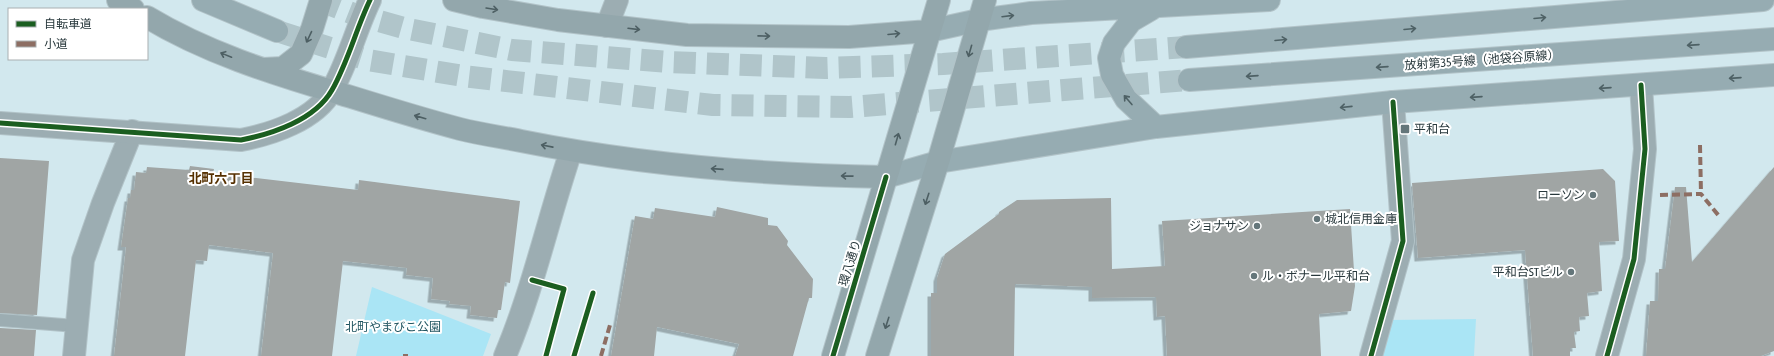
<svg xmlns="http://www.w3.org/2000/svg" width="1774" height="356" font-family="'Asap Condensed','Noto Sans JP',sans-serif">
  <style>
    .green { fill: #aae5f5 }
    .building { fill: #a0a5a4; filter: url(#shadow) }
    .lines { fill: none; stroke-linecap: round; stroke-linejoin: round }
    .secondary-tunnel { stroke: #b0c5ca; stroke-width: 22; stroke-dasharray: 22 11; stroke-linecap: butt }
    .service-casing { stroke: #b2c3c8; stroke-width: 14 }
    .minor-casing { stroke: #b2c3c8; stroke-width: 24 }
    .tertiary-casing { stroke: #b2c3c8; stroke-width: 24 }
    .secondary-casing { stroke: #b2c3c8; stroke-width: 24 }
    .primary-casing { stroke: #b2c3c8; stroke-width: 24 }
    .service { stroke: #9cadb2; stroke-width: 12 }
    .minor { stroke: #9cadb2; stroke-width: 22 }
    .tertiary { stroke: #9cadb2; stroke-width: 22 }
    .secondary { stroke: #96acb2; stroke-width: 22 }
    .primary { stroke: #93a7ac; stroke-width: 22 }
    .quiet { stroke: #8d6e63; stroke-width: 4; stroke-dasharray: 8 4; stroke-linecap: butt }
    .cycleway-casing { stroke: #fff; stroke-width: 8 }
    .cycleway { stroke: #1b5e20; stroke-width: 5 }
    .oneway { stroke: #4d5f63 }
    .oneway2 { stroke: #4e6165 }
    .poi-dot { fill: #64767a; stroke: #fff; stroke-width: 1.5 }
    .labels { text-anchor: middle; stroke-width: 4; stroke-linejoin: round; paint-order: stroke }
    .street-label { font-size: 12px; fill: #28383c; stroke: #fff }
    .poi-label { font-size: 12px; fill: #28383c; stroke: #fff; text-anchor: start }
    .park-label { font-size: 12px; fill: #215561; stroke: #fff }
    .neighbourhood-label { font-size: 13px; font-weight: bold; fill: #563000; stroke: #fff }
  </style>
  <defs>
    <filter id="shadow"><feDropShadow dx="-3.5" dy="3.5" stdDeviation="0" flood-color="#0004"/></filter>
  </defs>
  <rect width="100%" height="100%" fill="#d2e8ee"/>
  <!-- green -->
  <path class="green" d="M372,287L491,334L483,356H356Z
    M1476,319L1474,356H1378L1389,320Z"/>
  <!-- building -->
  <path class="building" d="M0,158L49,161L37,315L0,313Z
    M190,166L214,169L213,173L358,190L359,180L520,201L510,283L505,282L501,310H498L497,318L470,315L471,306L449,304L450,301L431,299L433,278L406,275L407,268L343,261L332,356H261L273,253L209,245L207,261L196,260L185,356H114L126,247H121L128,198H130L131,190H134L136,172L146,173L147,167L189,170Z
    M1774,167V351L1761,356H1646L1650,301H1658L1659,269H1665L1675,187H1686L1692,262Z
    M1603,169L1615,181L1619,241L1599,242L1602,291L1587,293L1589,316L1579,317L1580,331L1574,332L1576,348H1570V356H1533L1525,250L1418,258L1412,183Z
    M1111,198L1112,269L1165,266L1162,221L1350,209L1355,286L1351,311L1319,314L1321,356H1167L1165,316L1157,317L1156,297L1092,298V287L1015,284L1014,356H931V293H937V278L945,254L999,214V212L1017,200Z
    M717,207L768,218V225L777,226L788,241L787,245L813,279L812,298H809L793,356H735L739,344L657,327L654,356H611L635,216L653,219L655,208L715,217Z
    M0,328L36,330L34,356H0Z"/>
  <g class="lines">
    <!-- secondary-tunnel -->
    <path class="secondary-tunnel" d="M318,0L351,13L404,28L512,50L670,62L825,68L943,64L1186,47
      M277,31L368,60L463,76L713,105L850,107L1189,80"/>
    <!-- service casing -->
    <g class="service-casing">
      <path id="service" d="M0,320L76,326"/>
    </g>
    <!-- minor casing -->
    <g class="minor-casing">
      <path id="minor" d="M607,26L617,0
        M74,356L83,260L103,203L132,131
        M505,356C533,290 548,219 571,151
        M1371,356L1403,241L1393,102
        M1607,356L1634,259L1645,149L1641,85"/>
    </g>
    <!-- tertiary casing -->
    <g class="tertiary-casing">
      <path id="tertiary" d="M0,123L241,140C272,134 315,120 332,90C348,62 356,29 370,0"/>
    </g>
    <!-- secondary casing -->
    <g class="secondary-casing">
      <path id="secondary" d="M203,0L277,31
        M1155,7L1131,21L1114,43L1109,58L1112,75L1126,99L1156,127
        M929,31L979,20L1031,13L1269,0
        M1186,47L1763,0
        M1189,80L1774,39
        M886,177L938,162L1156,127L1393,102L1774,75"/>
    </g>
    <!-- primary casing -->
    <g class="primary-casing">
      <path id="primary" d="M118,0L133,9
        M454,0L483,7L558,20L687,35L849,37L929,31
        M147,17C205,52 271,73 335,92C377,105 418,118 460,129C480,134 501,137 521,141C641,165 764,175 886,177
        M263,69L283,68L301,54L312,29L321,0
        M833,356L939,0
        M877,356L938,162L985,0"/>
    </g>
    <!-- service -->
    <use href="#service" class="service"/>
    <!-- minor -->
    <use href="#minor" class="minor"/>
    <!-- tertiary -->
    <use href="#tertiary" class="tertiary"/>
    <!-- secondary -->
    <use href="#secondary" class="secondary"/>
    <!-- primary -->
    <use href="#primary" class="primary"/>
    <!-- quiet -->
    <path class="quiet" d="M1700,145L1701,194
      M1660,195L1701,194L1719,216
      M403,356H408
      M601,356L610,325"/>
    <!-- cycleway casing -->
    <g class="cycleway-casing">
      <path id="cycleway" d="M0,123L241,140C272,134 315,120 332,90C348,62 356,29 370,0
        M532,280L564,289L546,356
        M574,356L593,293
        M833,356L886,177
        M1371,356L1403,241L1393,102
        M1607,356L1634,259L1645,149L1641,85"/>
    </g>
    <!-- cycleway -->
    <use href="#cycleway" class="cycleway"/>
  </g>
  <!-- one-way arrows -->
  <defs><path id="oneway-shaft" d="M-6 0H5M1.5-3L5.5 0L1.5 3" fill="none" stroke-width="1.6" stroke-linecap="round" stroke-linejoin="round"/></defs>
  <g class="oneway">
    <use href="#oneway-shaft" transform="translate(492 9) rotate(9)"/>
    <use href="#oneway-shaft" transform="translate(634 29) rotate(7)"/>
    <use href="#oneway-shaft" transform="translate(894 34) rotate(-5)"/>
    <use href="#oneway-shaft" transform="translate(764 36) rotate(1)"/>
    <use href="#oneway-shaft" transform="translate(309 37) rotate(115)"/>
    <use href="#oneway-shaft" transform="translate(970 51) rotate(106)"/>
    <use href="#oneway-shaft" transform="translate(226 55) rotate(-158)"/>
    <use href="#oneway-shaft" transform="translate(420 117) rotate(-164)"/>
    <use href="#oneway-shaft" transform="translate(897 139) rotate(-74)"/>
    <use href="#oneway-shaft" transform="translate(547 146) rotate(-169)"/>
    <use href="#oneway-shaft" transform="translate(717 169) rotate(-176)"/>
    <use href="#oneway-shaft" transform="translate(847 176) rotate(-179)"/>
    <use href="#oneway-shaft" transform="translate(927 199) rotate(108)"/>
    <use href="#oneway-shaft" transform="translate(887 323) rotate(108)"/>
  </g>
  <g class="oneway2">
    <use href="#oneway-shaft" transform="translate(1008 16) rotate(-7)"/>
    <use href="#oneway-shaft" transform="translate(1540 18) rotate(-5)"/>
    <use href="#oneway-shaft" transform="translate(1410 29) rotate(-5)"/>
    <use href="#oneway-shaft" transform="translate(1281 40) rotate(-5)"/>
    <use href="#oneway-shaft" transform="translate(1693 45) rotate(176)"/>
    <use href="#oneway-shaft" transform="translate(1382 67) rotate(176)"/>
    <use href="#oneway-shaft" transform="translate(1252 76) rotate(176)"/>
    <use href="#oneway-shaft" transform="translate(1735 78) rotate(176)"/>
    <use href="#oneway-shaft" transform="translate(1605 88) rotate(176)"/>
    <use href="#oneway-shaft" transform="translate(1476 97) rotate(176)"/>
    <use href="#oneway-shaft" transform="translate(1128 100) rotate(-131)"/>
    <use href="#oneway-shaft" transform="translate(1346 107) rotate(174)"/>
  </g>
  <!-- markers -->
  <g class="poi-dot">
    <rect x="1400" y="124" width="10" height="10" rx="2"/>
    <circle cx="1593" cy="195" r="4"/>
    <circle cx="1317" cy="219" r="4"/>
    <circle cx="1257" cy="226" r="4"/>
    <circle cx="1571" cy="272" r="4"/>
    <circle cx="1254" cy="276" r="4"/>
  </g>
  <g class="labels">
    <!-- street labels -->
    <g class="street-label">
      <text transform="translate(1482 60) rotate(-4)" y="4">放射第35号線（池袋谷原線）</text>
      <text transform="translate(850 263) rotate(-73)" y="4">環八通り</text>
    </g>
    <!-- poi labels -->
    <g class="poi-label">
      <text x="1414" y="133">平和台</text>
      <text x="1585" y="199" text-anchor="end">ローソン</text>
      <text x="1325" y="223">城北信用金庫</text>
      <text x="1249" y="230" text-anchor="end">ジョナサン</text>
      <text x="1563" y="276" text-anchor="end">平和台STビル</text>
      <text x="1262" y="280">ル・ボナール平和台</text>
    </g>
    <!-- park labels -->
    <g class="park-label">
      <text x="393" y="331">北町やまびこ公園</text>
    </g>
    <!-- neighbourhood labels -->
    <g class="neighbourhood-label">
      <text x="221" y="183">北町六丁目</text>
    </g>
  </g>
  <!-- legend -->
  <rect x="8" y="8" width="140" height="52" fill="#ffffff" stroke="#a9afb1"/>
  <rect x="16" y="21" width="20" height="6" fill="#1b5e20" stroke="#a9afb1"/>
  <text x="44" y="28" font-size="12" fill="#28383c">自転車道</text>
  <rect x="16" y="41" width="20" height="6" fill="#8d6e63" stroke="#a9afb1"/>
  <text x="44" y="48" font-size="12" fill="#28383c">小道</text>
</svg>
